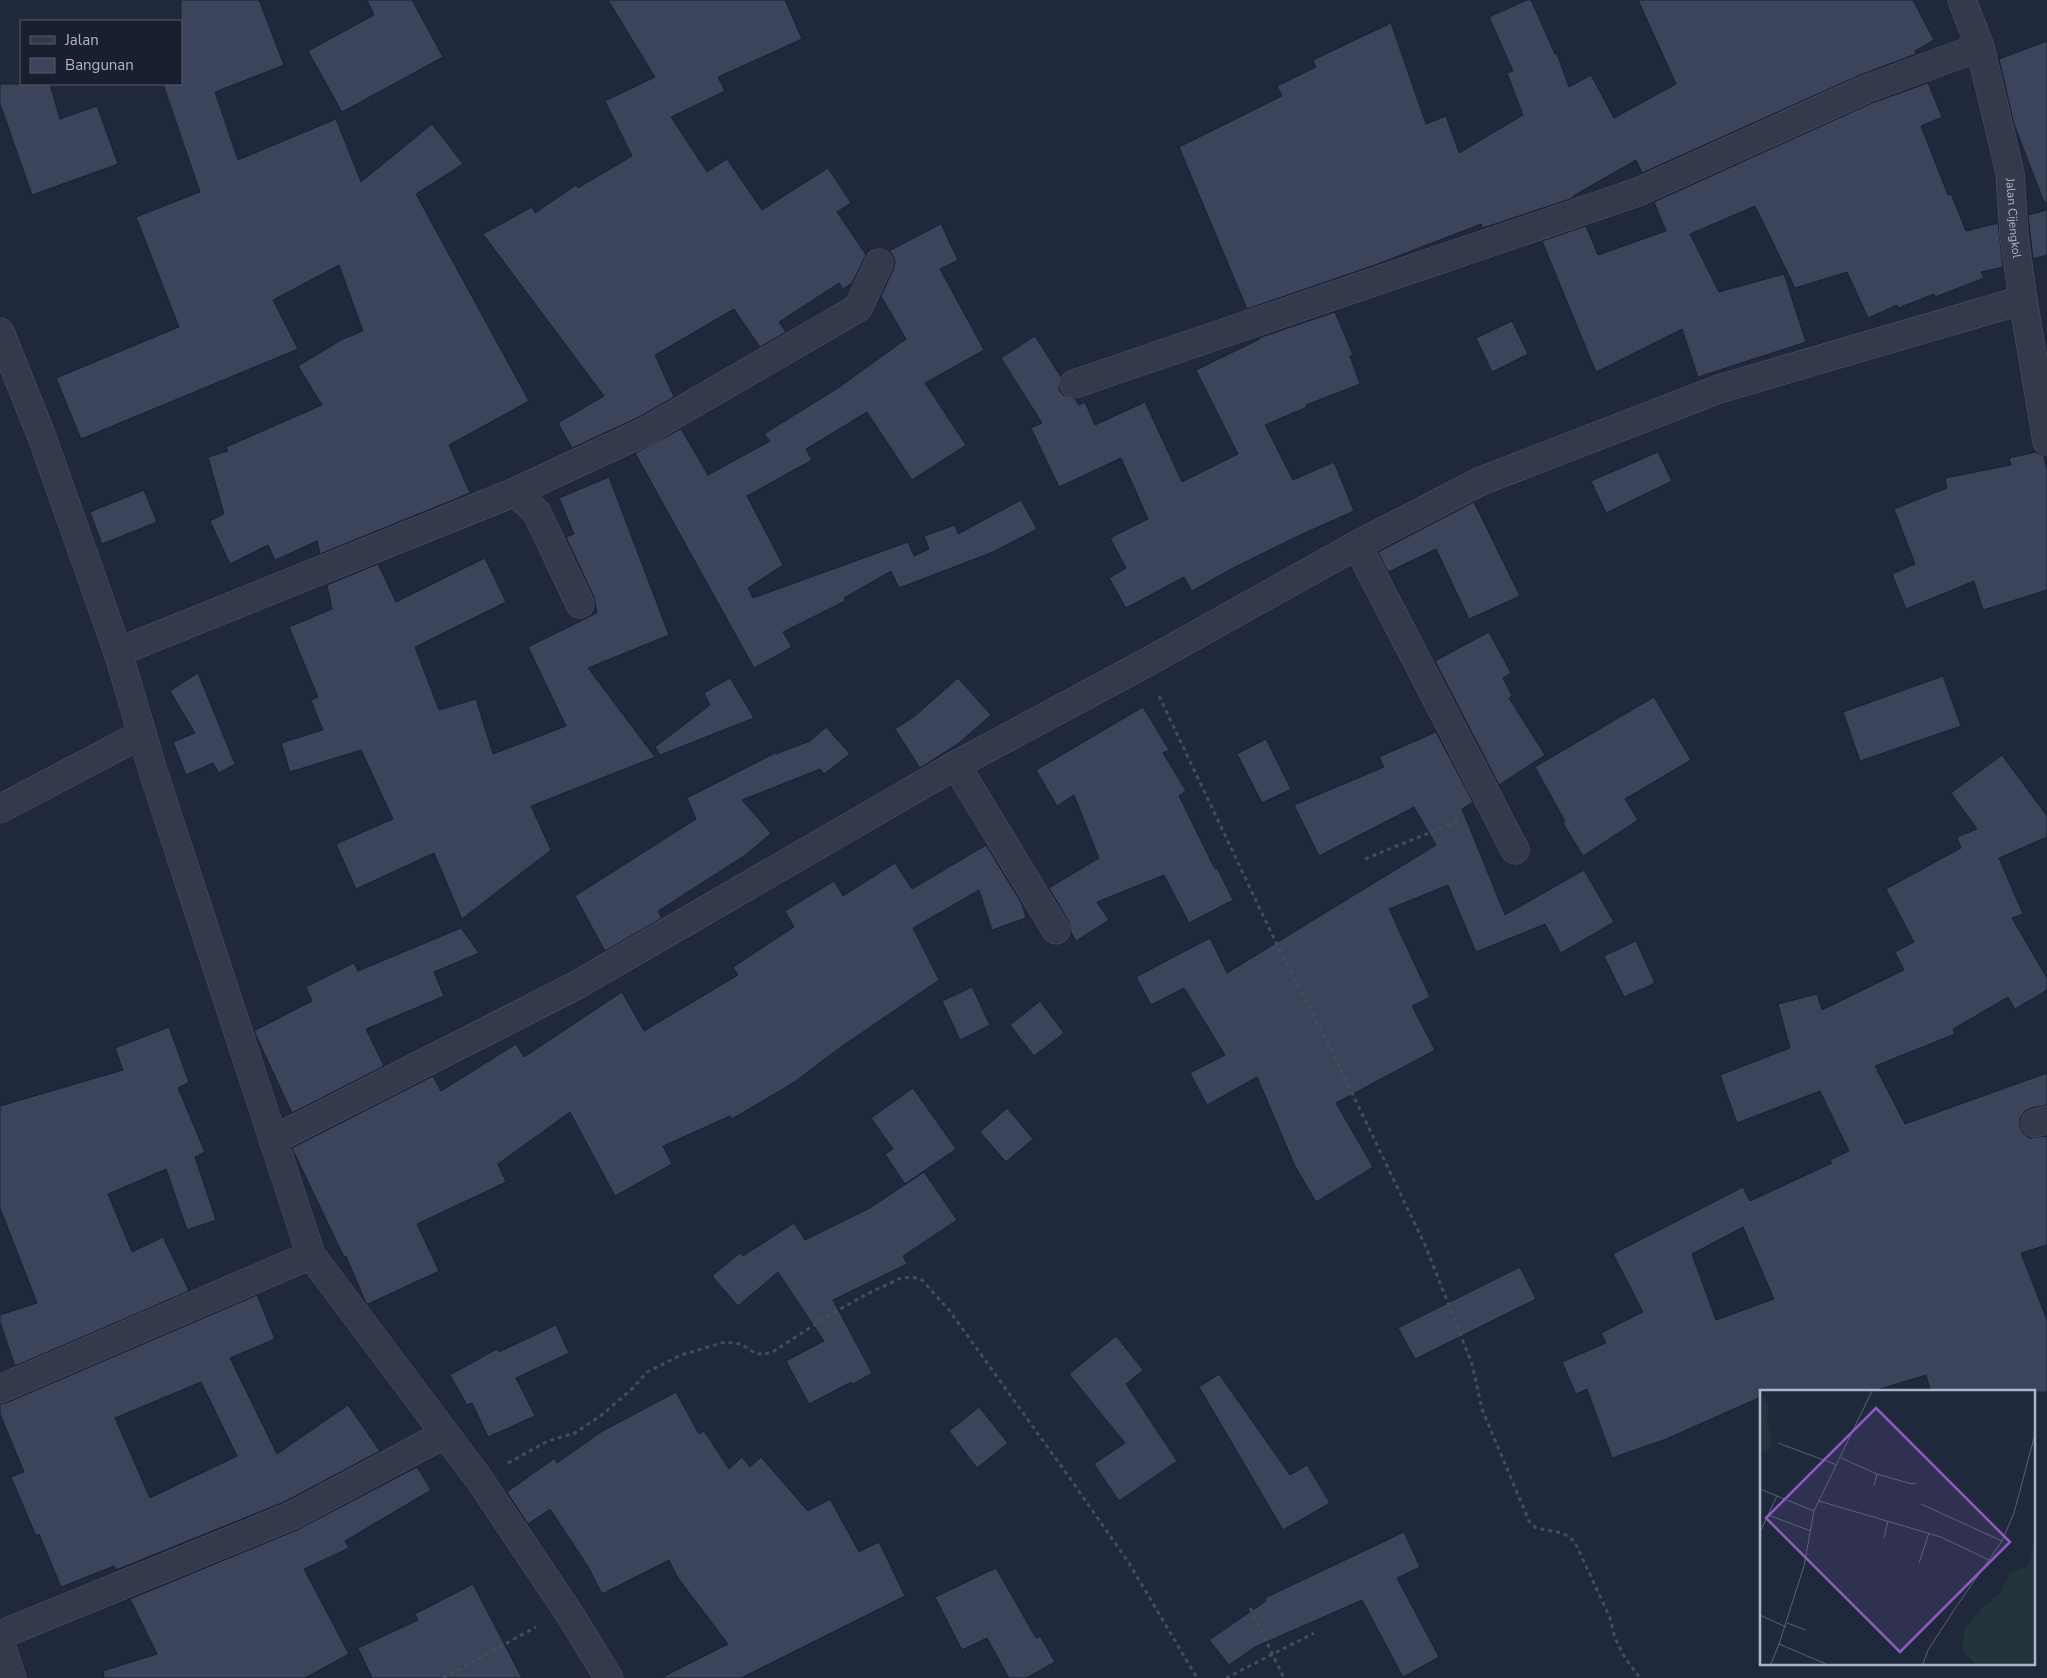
<svg xmlns="http://www.w3.org/2000/svg" width="2047" height="1678" font-family="'Nunito Sans',sans-serif">
  <style>
    .building { fill: #3c445c; stroke: #1b2133; fill-rule: evenodd }
    .lines { fill: none; stroke-linecap: round; stroke-linejoin: round }
    .minor-casing { stroke: #4f5567; stroke-width: 29 }
    .path { stroke: #3d5157; stroke-width: 3; stroke-dasharray: 4 4; stroke-linecap: butt }
    .minor { stroke: #343a4c; stroke-width: 28 }
    .labels { text-anchor: middle; stroke-width: 5; stroke-linejoin: round; paint-order: stroke }
    .street-label { font-size: 12px; fill: #afb5c8; stroke: #1a1f30 }
    .inset-road { fill: none; stroke: #596074; stroke-width: 1 }
    .view { fill: #8d5cc2; fill-opacity: 0.15; stroke: #8d5cc2; stroke-width: 2.5 }
    .inset-edge { fill: none; stroke: #afb5c8; stroke-width: 2.5 }
  </style>
  <rect width="100%" height="100%" fill="#20283c"/>
  <!-- building -->
  <path class="building" d="M181,0H259L284,65L215,92L238,160L336,119L361,182L432,124L463,164L416,194L529,401L449,445L470,493L320,554L317,541L275,560L268,545L230,564L210,521L224,514L208,457L228,451L226,447L322,405L298,366L343,339L363,331L339,265L273,300L298,349L81,439L56,378L179,327L136,217L200,192L163,84H181Z
    M367,0H412L443,57L342,112L308,51L374,15Z
    M608,0H785L802,39L718,77L725,91L671,117L707,172L727,159L762,210L828,168L851,203L837,212L866,255L852,283L843,289L839,283L779,322L786,332L760,347L734,309L655,355L674,397L639,417L572,448L558,423L604,396L483,234L532,207L535,213L576,185L578,188L632,156L605,101L655,77Z
    M1527,0H1531L1555,54H1557L1569,87L1591,75L1614,118L1676,84L1638,0H1913L1934,40L1915,51L1916,54L1860,75L1642,173L1636,160L1573,196V198L1489,226L1482,228L1481,224L1375,265L1247,309L1179,147L1282,96L1277,86L1316,67L1313,60L1391,23L1426,124L1446,116L1459,153L1523,115L1507,73L1513,71L1489,17Z
    M2047,41V202H2044L2014,124L1999,59Z
    M1928,83L1942,117L1921,126L1948,195L1951,194L1966,231L1998,223L2003,267L1981,272L1984,278L1935,297L1934,294L1898,308L1897,305L1868,318L1847,272L1795,288L1755,206L1690,234L1719,292L1784,274L1806,342L1698,377L1682,329L1596,372L1542,241L1586,226L1598,255L1666,231L1654,202L1872,103Z
    M0,84H50L60,119L97,106L118,164L32,195L0,104Z
    M2047,210V255L2033,259L2028,215Z
    M941,224L958,260L940,269L984,350L925,383L966,445L912,480L867,412L806,449L812,460L747,496L783,565L748,588L753,598L908,542L914,556L929,549L924,536L955,525L958,534L1021,500L1037,529L993,552L899,588L891,571L844,598L845,601L783,632L792,647L754,668L635,453L681,429L708,475L770,441L764,434L838,388L906,339L881,296L893,270L895,262L892,254L889,251Z
    M1335,312L1353,355L1350,356L1360,384L1306,405L1307,407L1265,425L1293,480L1334,462L1354,511L1298,536L1233,568L1192,591L1184,577L1126,608L1109,578L1126,568L1110,538L1148,519L1121,458L1059,487L1031,428L1042,423L1001,358L1035,336L1061,377L1059,389L1063,395L1075,399L1079,405L1085,402L1095,425L1145,402L1182,482L1238,454L1196,370L1260,339L1259,338Z
    M1512,321L1528,354L1492,372L1476,338Z
    M1658,452L1672,481L1606,513L1591,481Z
    M2036,452L2044,456L2047,470V590L1983,610L1974,581L1906,609L1892,574L1915,564L1894,509L1947,488L1945,478L2011,465L2009,458Z
    M609,477L669,635L588,668L655,757L531,806L551,850L462,919L434,853L356,889L336,844L393,819L361,750L290,772L281,743L323,730L311,700L318,697L289,627L332,609L327,585L378,564L396,602L485,558L506,602L415,647L439,710L476,699L493,754L566,726L528,647L597,613L594,597L566,537L574,534L559,498Z
    M144,490L157,522L102,544L90,512Z
    M1474,502L1520,596L1469,619L1436,549L1388,572L1378,552Z
    M1489,632L1511,673L1503,678L1512,696L1509,698L1545,755L1499,785L1435,661Z
    M198,673L235,764L219,773L213,763L186,775L173,742L195,733L170,691Z
    M1943,676L1961,726L1860,761L1843,712Z
    M730,678L754,718L660,755L655,747L710,705L704,693Z
    M958,678L991,715L959,743L920,768L895,729L915,716Z
    M1654,697L1691,760L1625,799L1638,820L1583,856L1563,823L1565,821L1535,767Z
    M1143,707L1169,750L1163,753L1186,791L1179,796L1215,869L1217,868L1233,900L1189,923L1164,875L1097,902L1109,920L1076,941L1071,932L1069,922L1049,888L1099,858L1074,795L1057,806L1036,770Z
    M826,727L850,754L824,774L820,769L742,800L771,833L747,854L658,911L662,918L605,951L575,896L696,819L687,798L775,753L776,754L810,741Z
    M1436,732L1473,802L1462,809L1505,915L1584,870L1614,922L1561,953L1545,924L1476,952L1448,885L1389,909L1430,997L1412,1006L1435,1050L1336,1103L1373,1167L1316,1202L1295,1166L1257,1077L1207,1105L1190,1073L1225,1055L1184,988L1151,1005L1136,977L1210,938L1227,973L1436,845L1414,807L1319,856L1294,805L1384,767L1379,757Z
    M1266,739L1291,789L1262,803L1237,754Z
    M2002,755L2047,816V837L1999,858L2023,914L2012,918L2047,978V990L2015,1009L2008,997L1953,1029L1955,1034L1875,1066L1905,1124L2047,1073V1105L2031,1108L2025,1111L2020,1118V1126L2023,1133L2030,1138L2047,1136V1245L2021,1253L2047,1320V1392H1931L1926,1375L1870,1392H1761V1397L1666,1439L1612,1458L1587,1389L1576,1394L1562,1362L1606,1343L1601,1333L1643,1312L1613,1254L1743,1187L1750,1201L1832,1163L1830,1160L1849,1151L1820,1091L1737,1123L1720,1075L1790,1048L1778,1004L1817,994L1822,1010L1904,970L1895,952L1914,942L1886,889L1961,848L1957,837L1977,829L1951,793ZM1743,1227L1774,1299L1716,1320L1692,1254Z
    M986,845L1022,904L1026,918L992,930L979,890L913,928L939,980L838,1049L793,1083L732,1119L730,1116L663,1146L672,1164L615,1196L570,1112L498,1164L506,1182L417,1224L439,1271L368,1304L366,1303L346,1256L344,1257L292,1148L433,1076L441,1091L516,1044L524,1057L622,992L644,1031L738,975L733,967L794,927L785,911L834,881L843,896L895,863L912,889Z
    M461,928L479,953L434,972L444,996L366,1029L384,1066L292,1113L254,1031L312,1001L306,987L354,963L358,971Z
    M1636,941L1655,983L1624,997L1604,956Z
    M972,987L990,1025L960,1040L942,1001Z
    M1040,1001L1064,1033L1034,1056L1010,1025Z
    M169,1027L189,1082L178,1088L205,1152L195,1157L216,1220L187,1230L166,1169L108,1194L132,1252L163,1237L189,1291L15,1366L0,1322V1315L37,1303L0,1208V1106L123,1070L115,1048Z
    M913,1088L956,1149L905,1184L885,1154L893,1149L871,1118Z
    M1007,1108L1033,1139L1006,1162L980,1132Z
    M924,1172L957,1220L903,1256L907,1264L833,1300L872,1373L853,1384L851,1382L809,1404L786,1361L824,1341L778,1272L738,1306L712,1276L740,1253L743,1256L794,1223L805,1240L870,1208Z
    M1520,1267L1536,1299L1415,1359L1398,1328Z
    M257,1295L275,1339L230,1358L277,1454L348,1405L380,1451L284,1502L116,1570L114,1566L61,1587L39,1534L36,1536L11,1477L24,1472L0,1414V1404L6,1403ZM201,1382L237,1456L150,1498L115,1418Z
    M556,1325L569,1353L516,1378L535,1416L488,1437L472,1403L467,1405L450,1375L497,1349L499,1352Z
    M1116,1336L1143,1370L1126,1384L1177,1461L1119,1501L1094,1464L1125,1443L1069,1374Z
    M1219,1374L1290,1475L1307,1465L1330,1503L1283,1530L1199,1387Z
    M676,1392L699,1434L704,1431L729,1469L742,1457L750,1467L761,1457L808,1511L830,1499L859,1552L879,1542L905,1596L741,1678H661L728,1644L678,1578L669,1560L602,1594L589,1568L550,1509L528,1524L507,1492L555,1458L557,1463L601,1432Z
    M979,1407L1008,1443L977,1468L949,1431Z
    M417,1467L431,1490L345,1541L349,1548L304,1569L349,1654L305,1678H104L103,1671L157,1654L130,1599L297,1530Z
    M1404,1532L1420,1567L1397,1578L1439,1657L1403,1677L1362,1600L1255,1647L1229,1665L1209,1640L1266,1601L1265,1598Z
    M996,1568L1036,1638L1040,1636L1055,1662L1026,1678H1009L987,1638L962,1650L935,1597Z
    M473,1584L522,1678H372L358,1648L418,1620L415,1614Z"/>
  <g class="lines">
    <!-- minor casing -->
    <g class="minor-casing">
      <g id="minor">
        <path id="s1" d="M1962,0L1980,47L2010,173L2014,235L2023,300L2047,441"/>
        <path d="M0,332L42,437L118,652L153,771L311,1255L479,1479L567,1610L609,1678"/>
        <path d="M1074,384L1638,192L1866,89L1980,47"/>
        <path d="M515,492L646,431L858,308L879,263"/>
        <path d="M1357,545L1515,850"/>
        <path d="M118,652L515,492L537,513L580,604"/>
        <path d="M956,765L1056,930"/>
        <path d="M0,809L142,734"/>
        <path d="M2035,1123L2047,1120"/>
        <path d="M273,1140L575,986L956,765L1144,664L1357,545L1481,481L1719,389L2023,300"/>
        <path d="M0,1389L311,1255"/>
        <path d="M0,1635L291,1516L445,1434"/>
        <path d="M0,1642L12,1678"/>
      </g>
    </g>
    <!-- path -->
    <path class="path" d="M1159,696L1279,949L1330,1047L1425,1245L1472,1364L1482,1409L1529,1521L1536,1528L1563,1533L1575,1542L1610,1618L1615,1638L1625,1658L1640,1678
      M1365,859L1461,820
      M508,1463L548,1441L575,1433L603,1414L633,1388L647,1372L681,1355L725,1342L741,1344L756,1354L771,1353L831,1314L867,1294L901,1278L913,1277L922,1280L949,1310L1069,1477L1129,1563L1197,1678
      M1250,1608L1284,1678
      M443,1678L536,1627
      M1226,1678L1314,1633"/>
    <!-- minor -->
    <use href="#minor" class="minor"/>
  </g>
  <g class="labels">
    <!-- street labels -->
    <g class="street-label">
      <text dy="4" stroke="none"><textPath href="#s1" startOffset="225">Jalan Cijengkol</textPath></text>
    </g>
  </g>
  <!-- overview -->
  <g transform="translate(1760 1390)">
    <rect width="275" height="275" fill="#20283c"/>
    <path d="M0,1L9,16L7,29L12,55L6,62H0ZM275,149V274H216L203,262L204,240L220,220L241,202L249,184L268,176Z" fill="#22353d"/>
    <path class="inset-road" d="M18,53L77,75M81,68L117,84L114,96M117,84L152,94L156,93M0,99L54,121M59,111L181,147L229,170M161,114L242,151M8,125L51,141M0,142L17,106M124,148L128,131M159,173L169,143M0,225L26,237M27,233L46,240M11,274L19,254M66,274L19,254L44,176L54,121L112,1M163,274L168,260L196,217L242,151L254,123L275,44"/>
    <path class="view" d="M116,18L250,152L140,262L6,128Z"/>
    <rect width="275" height="275" class="inset-edge"/>
  </g>
  <!-- legend -->
  <rect x="20" y="20" width="162" height="65" fill="#1a1f30" stroke="#565b6d"/>
  <rect x="30" y="36" width="25" height="8" fill="#343a4c" stroke="#565b6d"/>
  <text x="65" y="45" font-size="15" fill="#afb5c8">Jalan</text>
  <rect x="30" y="58" width="25" height="15" fill="#3c445c" stroke="#565b6d"/>
  <text x="65" y="70" font-size="15" fill="#afb5c8">Bangunan</text>
</svg>
